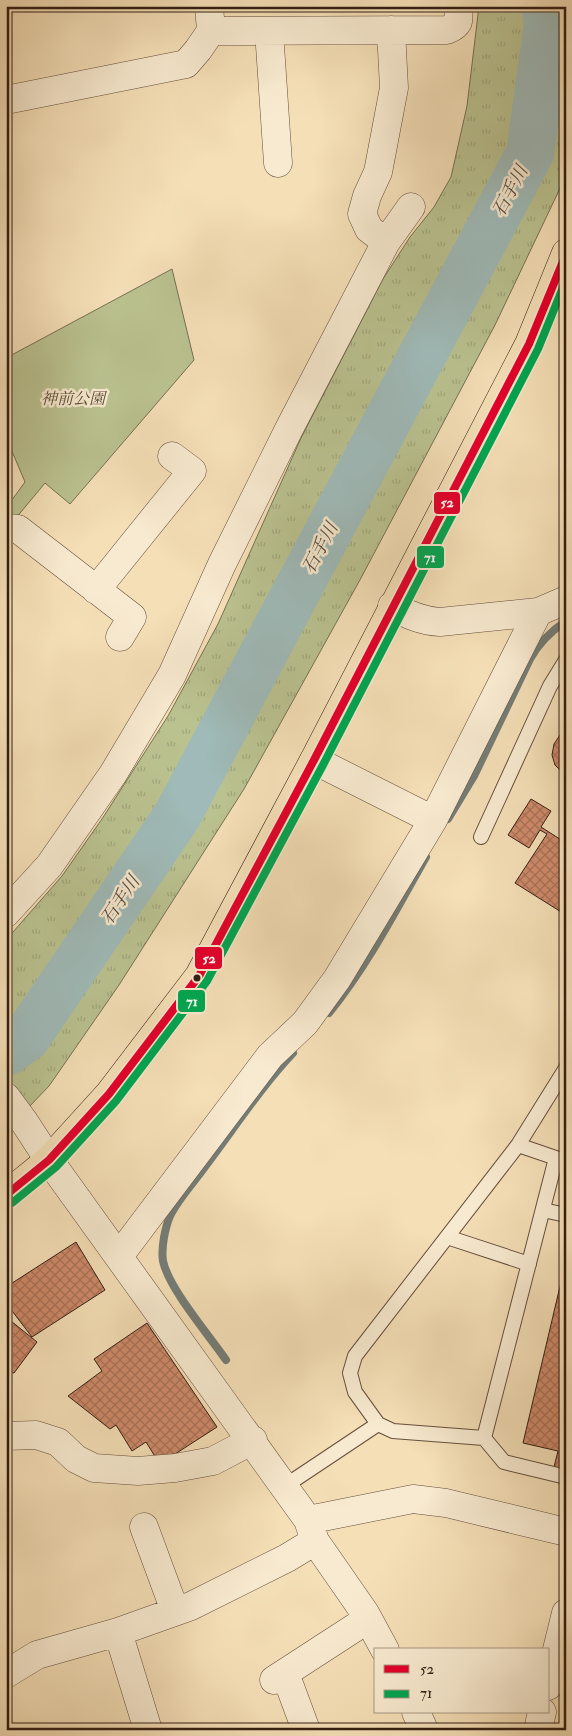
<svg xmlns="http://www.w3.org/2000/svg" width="572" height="1736" font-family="'IM FELL Double Pica','Noto Serif JP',serif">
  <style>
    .grass { fill: url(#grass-tufts); stroke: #767052 }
    .green { fill: #bac290; stroke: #767052 }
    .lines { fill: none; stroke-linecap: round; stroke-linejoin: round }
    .stream { stroke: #747c76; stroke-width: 8 }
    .river { stroke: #9fbab8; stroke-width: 48 }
    .building { fill: url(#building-cross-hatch); stroke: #331e13 }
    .lane-casing { stroke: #644e3c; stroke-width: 16 }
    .street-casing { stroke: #644e3c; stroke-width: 29 }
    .highway-casing { stroke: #331e13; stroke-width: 29 }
    .lane { stroke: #f8ead0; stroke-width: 14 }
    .street { stroke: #f8ead0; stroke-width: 28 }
    .highway { stroke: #f5dfb7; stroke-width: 28 }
    .bus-1-casing { stroke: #f8ead0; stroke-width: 11 }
    .bus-2-casing { stroke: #f8ead0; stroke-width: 11 }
    .bus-1 { stroke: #e4002b; stroke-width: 8 }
    .bus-2 { stroke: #00a651; stroke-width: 8 }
    .bus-dot { fill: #331e13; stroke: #f8ead0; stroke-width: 2 }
    .labels { text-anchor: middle; stroke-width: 5; stroke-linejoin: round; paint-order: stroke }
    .park-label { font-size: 16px; font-style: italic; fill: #5c4f38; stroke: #f8ead0 }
    .water-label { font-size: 18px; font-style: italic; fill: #534d45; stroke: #f8ead0 }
    .line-badge { stroke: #f8ead0; stroke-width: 2 }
    .badge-label { font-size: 14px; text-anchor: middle; font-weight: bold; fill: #fff }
  </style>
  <defs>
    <pattern id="grass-tufts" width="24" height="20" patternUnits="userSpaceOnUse" patternTransform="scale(1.25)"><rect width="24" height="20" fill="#bac290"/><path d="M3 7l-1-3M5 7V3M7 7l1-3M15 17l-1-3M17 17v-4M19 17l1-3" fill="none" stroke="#a0a67b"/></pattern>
    <pattern id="building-cross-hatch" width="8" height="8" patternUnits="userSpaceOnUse" patternTransform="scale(1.25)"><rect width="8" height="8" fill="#ce8a6a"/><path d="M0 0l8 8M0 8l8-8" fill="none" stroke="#a87056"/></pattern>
  </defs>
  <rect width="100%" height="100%" fill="#f5dfb7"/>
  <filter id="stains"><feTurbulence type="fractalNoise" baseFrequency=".004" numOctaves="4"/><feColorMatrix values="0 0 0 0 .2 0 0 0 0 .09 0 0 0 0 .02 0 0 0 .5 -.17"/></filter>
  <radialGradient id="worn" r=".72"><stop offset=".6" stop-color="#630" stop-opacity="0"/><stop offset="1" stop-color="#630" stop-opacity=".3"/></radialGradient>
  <!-- grass -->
  <path class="grass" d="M479,6H566V172L563,182L495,325L361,578L244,789L119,985L49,1086L6,1131V940L62,876L102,819L168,716L218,624L301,438L383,279L410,237L434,207L451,177L467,106Z"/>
  <!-- green -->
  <path class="green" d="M172,269L194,360L70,504L45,483L11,524H6V508L25,482L6,437V358Z"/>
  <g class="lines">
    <!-- stream -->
    <path class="stream" d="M448,819L474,776L530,659C539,643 551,631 566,621
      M329,1013C368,965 396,910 426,857
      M226,1360C209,1335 169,1289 163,1261C161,1248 165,1228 170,1216C178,1199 196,1180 207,1164C235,1127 261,1087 293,1053"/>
    <!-- river -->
    <path class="river" d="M6,1052L26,1038L177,816L530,153L548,24L545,6"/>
  </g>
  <!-- building -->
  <path class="building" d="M566,731V776L555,765L552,755L554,744L560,735Z
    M531,799L551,811L541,827L566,843V915L515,883L547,834L540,830L529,848L508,835Z
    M76,1242L105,1290L32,1337L6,1303V1287Z
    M566,1261V1474L553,1471L558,1451L523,1443Z
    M6,1317L37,1342L14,1373L6,1371Z
    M147,1323L217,1427L172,1456L156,1458L146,1442L132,1451L116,1425L110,1429L68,1396L102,1371L94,1359Z"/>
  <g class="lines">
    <!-- lane casing -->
    <g class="lane-casing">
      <path id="lane" d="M481,837L550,686L566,660
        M543,1210L566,1215
        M447,1237L529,1264
        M378,1424L393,1431L484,1438L504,1462L566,1477
        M484,1438L556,1158L518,1145
        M285,1486L378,1424L355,1392L350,1373L355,1356L518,1145L566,1068"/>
    </g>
    <!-- street casing -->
    <g class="street-casing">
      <path id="street" d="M211,31L447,30C461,24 459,20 458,6
        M269,31L278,163
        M6,100L186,64L198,50L211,31L209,6
        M386,242L369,229L362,214L367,196L378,172L394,88L391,30
        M6,528L18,529L132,617L120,637
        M96,590L192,471L172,456
        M392,606C408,615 422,621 440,622L538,612L566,600
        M314,760L433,820
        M6,913L49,866L113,774L172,675L222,564L289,429L386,242L411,207
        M6,1097L23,1120L49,1160L308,1520L315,1541L365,1613L385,1650
        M119,1256L270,1056L305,1023L337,979L433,820L538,612
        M6,1436L36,1435L58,1442L76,1459L94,1468L138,1471L175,1468L213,1461L253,1440
        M308,1520L413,1499L446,1503L566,1532
        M144,1527L175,1611
        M285,1673L306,1730
        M6,1674L37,1655L118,1632
        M274,1680L368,1619
        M548,1686L566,1613
        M416,1712L424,1730
        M148,1730L118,1632L191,1606L287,1558L315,1541
        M538,1730L542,1712"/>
    </g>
    <!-- highway casing -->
    <g class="highway-casing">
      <path id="highway" d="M6,1195L49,1160L109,1094L199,976L314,760L529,344L566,253"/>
    </g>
    <!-- lane -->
    <use href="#lane" class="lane"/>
    <!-- street -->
    <use href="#street" class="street"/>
    <!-- highway -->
    <use href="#highway" class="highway"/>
    <!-- bus-1 casing -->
    <g class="bus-1-casing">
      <path id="bus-1" d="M6,1195L49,1160L109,1094L199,976L314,760L529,344L566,254"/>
    </g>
    <!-- bus-2 casing -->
    <g class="bus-2-casing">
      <path id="bus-2" d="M12,1203L56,1167L116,1101L207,981L323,765L538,349L566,280"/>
    </g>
    <!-- bus-1 -->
    <use href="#bus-1" class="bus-1"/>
    <!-- bus-2 -->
    <use href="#bus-2" class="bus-2"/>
  </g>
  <!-- markers -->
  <circle class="bus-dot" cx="197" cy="978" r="4.5"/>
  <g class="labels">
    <!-- park labels -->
    <g class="park-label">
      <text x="73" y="404">神前公園</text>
    </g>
    <!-- water labels -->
    <g class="water-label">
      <text transform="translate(510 191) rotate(-62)" y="6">石手川</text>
      <text transform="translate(320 548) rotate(-62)" y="6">石手川</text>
      <text transform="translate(120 900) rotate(-56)" y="6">石手川</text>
    </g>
  </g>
  <g class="line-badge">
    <rect x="433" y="491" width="28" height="24" rx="5" fill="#e4002b"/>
    <rect x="416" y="545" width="29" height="24" rx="5" fill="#00a651"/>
    <rect x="194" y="946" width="29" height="24" rx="5" fill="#e4002b"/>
    <rect x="177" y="989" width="29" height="24" rx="5" fill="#00a651"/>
  </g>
  <g class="badge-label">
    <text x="447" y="507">52</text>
    <text x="430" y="562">71</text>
    <text x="209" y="963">52</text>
    <text x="192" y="1006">71</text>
  </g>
  <!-- margin -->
  <rect width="572" height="1736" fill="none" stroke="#f5dfb7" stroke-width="25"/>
  <rect x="8" y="8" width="557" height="1721" fill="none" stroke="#331e13" stroke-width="2.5"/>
  <rect x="12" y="12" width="547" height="1711" fill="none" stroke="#331e13"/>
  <!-- legend -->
  <rect x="374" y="1648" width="175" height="65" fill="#f8ead0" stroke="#a99884"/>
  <rect x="384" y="1665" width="25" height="8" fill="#e4002b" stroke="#a99884"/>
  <text x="420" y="1674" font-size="15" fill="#331e13">52</text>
  <rect x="384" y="1690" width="25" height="8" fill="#00a651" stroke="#a99884"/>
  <text x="420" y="1698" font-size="15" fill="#331e13">71</text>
  <rect width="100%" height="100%" filter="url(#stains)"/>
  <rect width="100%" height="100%" fill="url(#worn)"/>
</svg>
